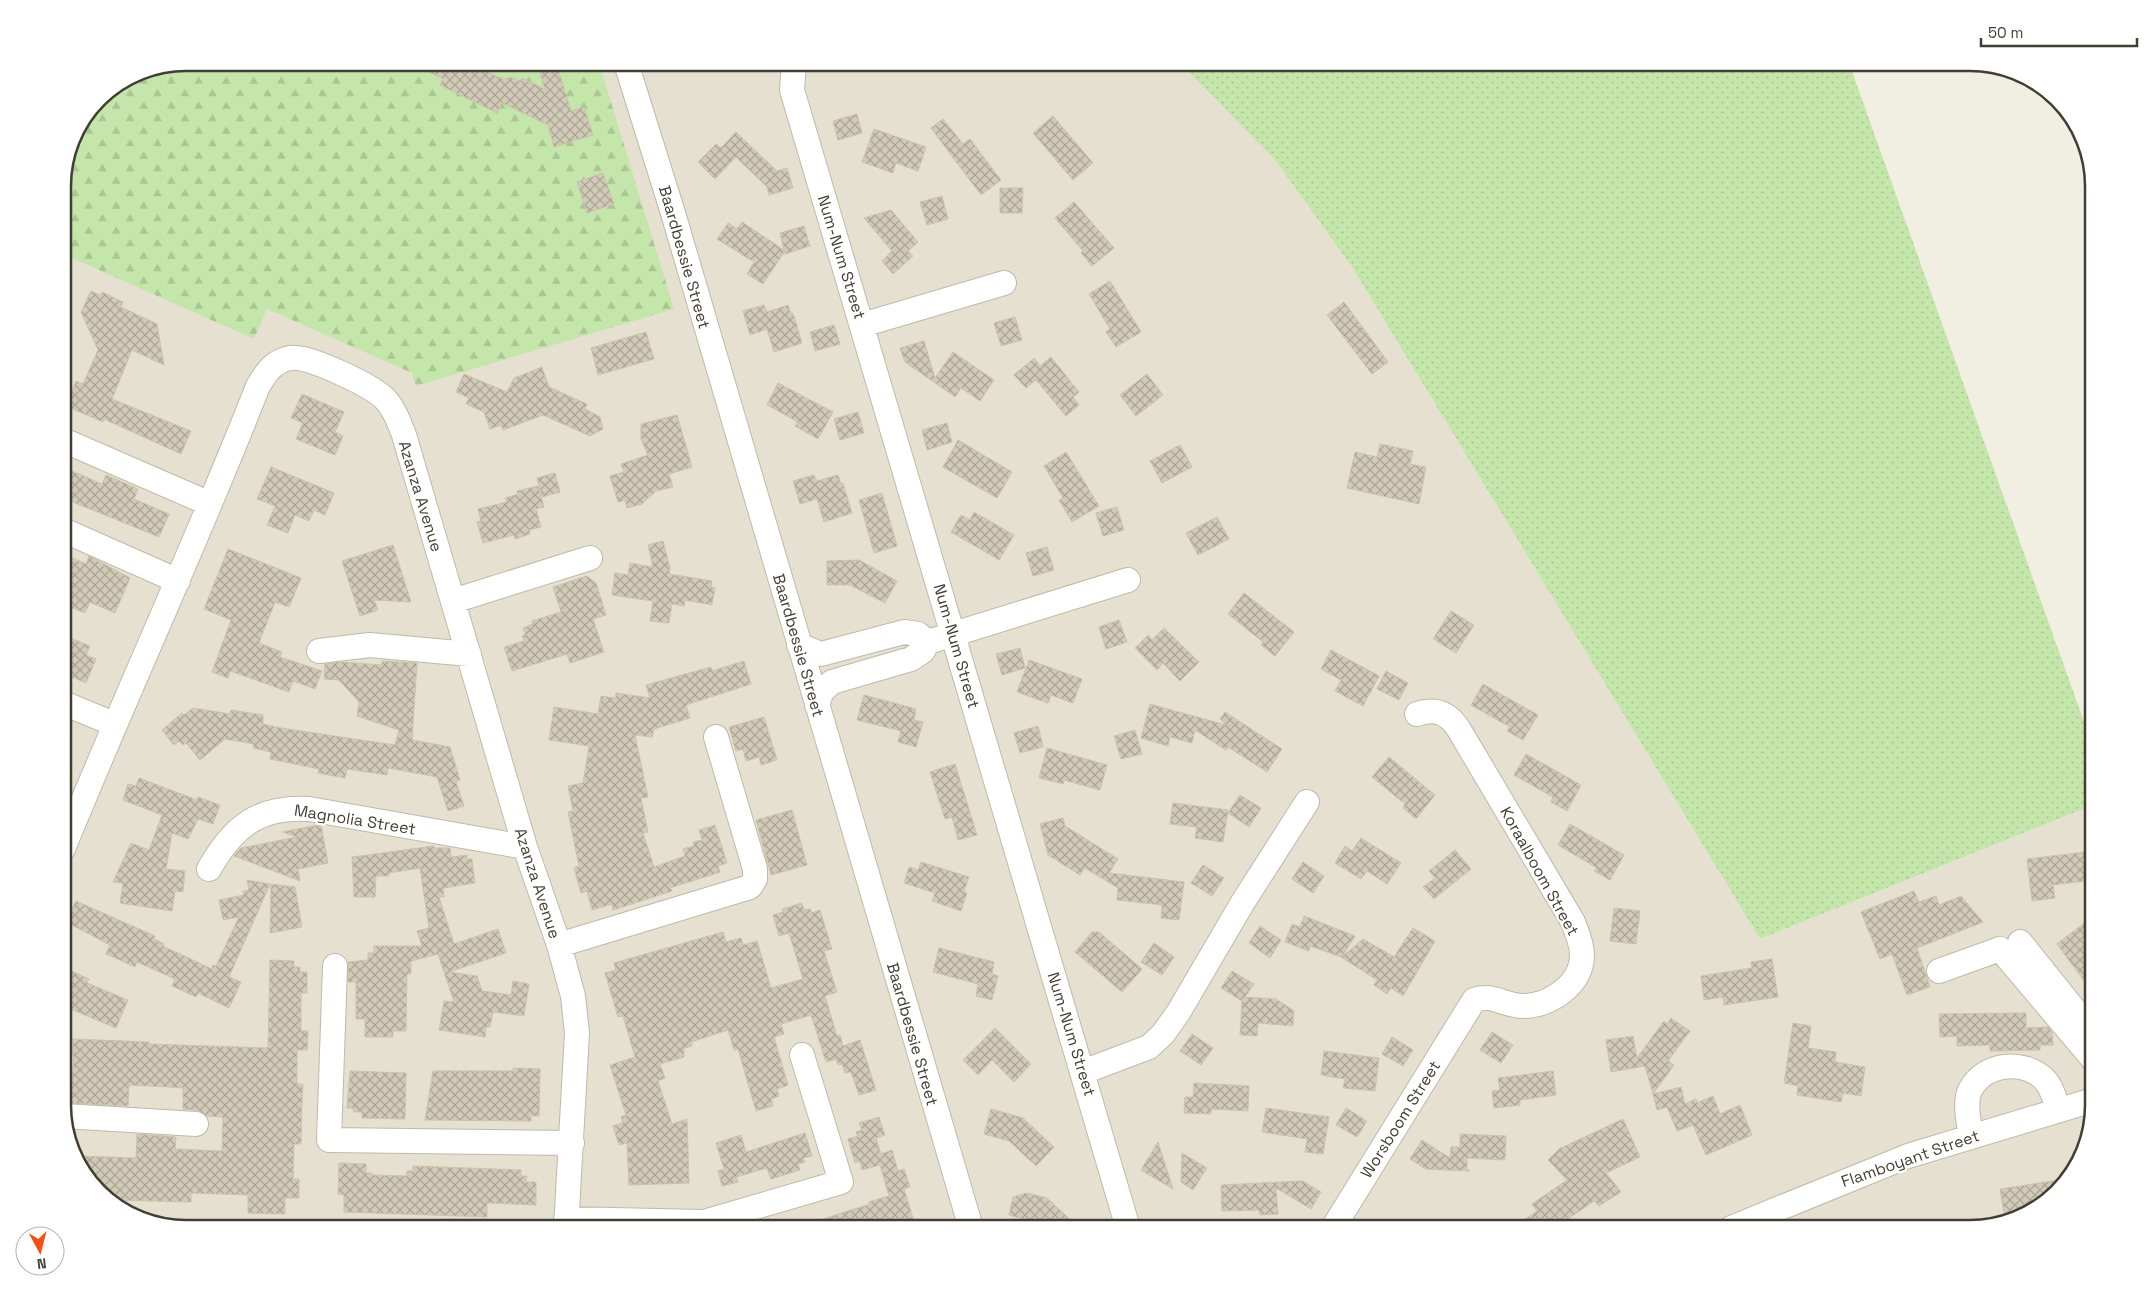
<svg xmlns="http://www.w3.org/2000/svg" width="2156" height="1291" font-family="'Space Grotesk',sans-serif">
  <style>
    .residential { fill: #e5e0d0 }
    .grass { fill: url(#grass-dots) }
    .forest { fill: url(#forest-firs) }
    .building { fill: url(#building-cross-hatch); stroke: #cdc3ab }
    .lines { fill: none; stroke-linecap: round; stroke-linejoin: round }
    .minor-casing { stroke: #bfb9a8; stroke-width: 26 }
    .minor { stroke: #fff; stroke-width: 24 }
    .labels { text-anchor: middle; stroke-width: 4.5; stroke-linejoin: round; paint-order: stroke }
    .street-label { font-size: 16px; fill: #423e33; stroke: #fff }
    .rim { fill: none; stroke: #423e33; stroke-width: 2.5 }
  </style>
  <defs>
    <pattern id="grass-dots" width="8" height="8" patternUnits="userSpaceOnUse" patternTransform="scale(1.25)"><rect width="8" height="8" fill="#c5e6aa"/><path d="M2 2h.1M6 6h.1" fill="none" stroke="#aac693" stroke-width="1.8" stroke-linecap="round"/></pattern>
    <pattern id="forest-firs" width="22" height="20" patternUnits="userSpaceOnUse" patternTransform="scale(1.25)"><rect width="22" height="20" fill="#c5e6aa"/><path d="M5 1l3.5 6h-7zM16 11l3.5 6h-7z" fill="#aac693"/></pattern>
    <pattern id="building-cross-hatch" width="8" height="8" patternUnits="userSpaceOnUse" patternTransform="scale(1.25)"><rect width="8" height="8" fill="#d2cab8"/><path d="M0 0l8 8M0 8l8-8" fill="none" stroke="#aca596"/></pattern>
  </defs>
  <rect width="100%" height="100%" fill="#f1eee2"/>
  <!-- residential -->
  <path class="residential" d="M186,63H1180L1275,160L1352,267L1760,939L2093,805V1105L2077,1167L2032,1212L1970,1228H186L124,1212L79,1167L63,1113V178L72,139L99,99L139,72Z"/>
  <!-- grass -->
  <path class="grass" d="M1180,63H1849L2093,747V805L1760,939L1352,267L1275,160Z"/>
  <!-- forest -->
  <path class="forest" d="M186,63H599L674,309L416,386L412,373L267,309L254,339L63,254V178L72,139L99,99L139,72Z"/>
  <!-- building -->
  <path class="building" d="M409,62H465L467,69L477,65L479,71L483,69L503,80L511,77L520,81L522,78L545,89L536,62H556L571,111L584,107L593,135L554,147L548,125L502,103L497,113L440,85L443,79Z
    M857,114L862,133L838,140L833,121Z
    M1053,116L1093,163L1073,180L1033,133Z
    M943,119L963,144L970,139L1001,180L981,195L931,128Z
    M874,129L926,147L918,171L896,163L893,173L862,162Z
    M736,132L777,171L787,168L793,188L769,195L767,187L736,157L715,179L698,162L716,144L721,148Z
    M603,173L614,204L587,213L577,182Z
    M1000,188H1023L1022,213H1000Z
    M942,196L948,219L927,225L920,202Z
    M1074,202L1114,248L1092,266L1081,253L1083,251L1055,218Z
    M891,210L918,242L908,251L913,256L893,274L882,261L892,251L864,218Z
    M742,222L784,250L780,233L804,226L810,246L785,254V251L763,284L747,274L754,262L717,239L728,223L737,229Z
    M1110,281L1141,332L1116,347L1106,332L1110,329L1089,294Z
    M91,291L100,295L102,292L123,302L121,307L157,324L164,365L132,350L112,399L191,431L181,454L104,419L103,422L66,406L76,381L83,384L98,350L81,312Z
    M1344,302L1388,362L1372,374L1327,315Z
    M764,305L767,312L788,305L791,314L793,313L802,343L774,352L767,329L750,335L743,311Z
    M1015,317L1022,340L1001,346L994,323Z
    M834,325L840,344L815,351L810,332Z
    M646,332L654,359L598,375L591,348Z
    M924,341L935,378L953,352L994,380L980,401L961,388L955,397L905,362L900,348Z
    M1051,357L1079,392L1073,397L1079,405L1066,416L1036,380L1026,388L1014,375L1034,358L1040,366Z
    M542,367L549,387L587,404L585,409L600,417L603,429L590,436L543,415L503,430L501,425L490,429L484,412L466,404L469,398L456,392L464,374L507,392L514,378Z
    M1147,374L1163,395L1136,416L1120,395Z
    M778,383L833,412L818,439L795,426L798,422L767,405Z
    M302,394L344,412L335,432L343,436L335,455L296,439L303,423L291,418Z
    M858,412L864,433L840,440L834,419Z
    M677,415L692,467L669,474L673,487L656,491L642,504L627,508L625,500L618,502L610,476L624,472L621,464L648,455L641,439V424Z
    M947,423L952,442L927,450L922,430Z
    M958,440L1012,472L997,498L943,467Z
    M1380,444L1413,451L1410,464L1426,467L1419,504L1347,488L1355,452L1377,457Z
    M1180,445L1192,467L1162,483L1150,461Z
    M1066,452L1099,506L1072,522L1059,500L1063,498L1044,466Z
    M63,467L102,484L106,475L138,489L134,499L169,514L159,537L63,498Z
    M271,467L334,493L325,515L314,510L309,521L295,515L288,533L267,525L275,506L257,499Z
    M555,473L560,492L542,497L537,478Z
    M814,475L817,481L838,475L841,484L843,483L852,513L824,522L817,499L800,504L793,481Z
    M538,486L544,507L536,509L541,527L529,530L530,534L515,539L514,535L483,543L477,522L481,521L478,509L507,502L505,498L518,494L517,491Z
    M882,493L897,546L874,553L859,500Z
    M1117,507L1124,530L1103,536L1096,513Z
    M974,512L1014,535L999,560L951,532L961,515L970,520Z
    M1217,517L1229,539L1198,555L1186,533Z
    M663,541L670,568L669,574L712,581L711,587L715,588L712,605L685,600L684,606L672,604L669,623L650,621L653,601L612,595L615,573L628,575L630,563L653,567L648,545Z
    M393,545L411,602L374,600L378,610L360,616L342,561Z
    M1047,547L1054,570L1033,576L1026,553Z
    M228,549L301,578L289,607L275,602L259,643L282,652L280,657L322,671L315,689L293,681L289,692L230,671L228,678L212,672L231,620L204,609Z
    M63,554L86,564L89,556L130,578L115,613L90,602L85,613L63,604Z
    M859,560L897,581L885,603L850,585H827V561Z
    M587,576L596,583L606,615L593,619L604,652L570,663L567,654L512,671L504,647L524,641L522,636L525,635L523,628L533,624L532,621L561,612L553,587Z
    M1244,593L1294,632L1275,656L1261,645L1263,642L1228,614Z
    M1451,611L1474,625L1456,653L1433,639Z
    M1119,620L1127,642L1106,649L1099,627Z
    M1164,628L1199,662L1180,681L1163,663L1157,670L1135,648L1148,635L1152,640Z
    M63,635L90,646L86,655L96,659L86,683L63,673Z
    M1020,648L1025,668L1002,675L996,654Z
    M1331,650L1379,676L1363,706L1335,691L1341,680L1321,669Z
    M1029,660L1082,679L1073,703L1051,695L1048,703L1017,692Z
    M382,661L417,663L412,740L450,747L460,780L456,782L464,806L448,811L437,777L388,768L387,775L347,769L345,778L318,773L319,769L270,759L271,752L253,748L254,744L225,739L200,760L186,743L183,745L179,741L174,745L162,730L182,713L184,715L193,708L230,714L231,710L263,715V724L281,728L395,745L399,730L357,716L359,702L339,680L324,679L325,664L342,662L382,665Z
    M744,661L751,684L686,705L690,718L654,729L652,737L635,735L648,797L641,798L648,832L643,833L654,867L685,856L683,849L694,846L693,842L702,840L699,830L715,825L727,863L718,866L720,872L670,888L672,891L613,910L612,904L592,910L587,891L581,893L574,868L579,866L568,812L573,811L568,786L583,783L589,746L549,740L554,707L598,714L601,696L615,698L616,693L650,698L646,685L711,667L712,671Z
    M1386,671L1408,683L1399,700L1377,689Z
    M1483,684L1538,715L1523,740L1507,731L1510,727L1471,705Z
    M864,695L916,709L914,720L923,722L916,747L898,742L901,731L857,720Z
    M1150,704L1226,725L1220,719L1225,712L1282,749L1267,772L1228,747L1226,750L1195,730L1192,743L1170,737L1168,746L1141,738Z
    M764,717L777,760L761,765L759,757L746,761L743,749L736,751L729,727Z
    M1038,726L1043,747L1020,753L1014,733Z
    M1135,730L1142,754L1121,759L1114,736Z
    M1047,748L1107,765L1100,790L1064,780L1063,784L1039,778Z
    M1526,754L1581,785L1567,811L1551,802L1553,797L1514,775Z
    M1389,757L1435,795L1416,819L1403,808L1405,804L1372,777Z
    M955,764L977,835L958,840L952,817L945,819L930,772Z
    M139,778L197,800L198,797L220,805L213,824L198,819L188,839L172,833L166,869L185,871L183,892L175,891L172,911L120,903L123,883L113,882L131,843L149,850L162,815L123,800L128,784L136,786Z
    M1240,795L1261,808L1249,827L1228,813Z
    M1173,803L1228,810L1223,842L1195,838L1197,827L1170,824Z
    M792,810L807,865L771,875L756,820Z
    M1063,818L1065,826L1118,859L1109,873L1184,882L1179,920L1161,918L1162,905L1117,900L1118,888L1085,868L1080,875L1048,855L1040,824Z
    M1570,824L1624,855L1610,880L1594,871L1597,868L1558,845Z
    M318,825H321L328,863L298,869L300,881L234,856L241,848L297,837L282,832Z
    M1361,838L1401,863L1387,884L1367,871L1361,879L1335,863L1345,846L1352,851Z
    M434,846V848H450L451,857L467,855V859H472L475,883L443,888L444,897H439L454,944L498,929L506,953L449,972L477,976L482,991L511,995L513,981L529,984L524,1016L493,1012L490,1027H486L485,1037L439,1030L444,1001L454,1002L438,954L411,961V974H407L406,1031H393V1037H365V1019H356V982H348V962L368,960V953H374V946H422L417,931L429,928L420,868L389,873V876H376L375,897H354L352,857Z
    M1455,850L1471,869L1434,899L1423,887L1435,878L1429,871Z
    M2093,851V880L2053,885L2055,898L2032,901L2027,859Z
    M921,862L969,877L964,891L967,893L961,911L932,901L935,893L904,883L909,867L918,870Z
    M1303,862L1324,876L1313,893L1292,879Z
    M1203,865L1224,878L1212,896L1191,883Z
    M247,880L270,884L229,977L241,982L229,1008L198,993L196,997L172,986L175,979L137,962L135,967L106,954L110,945L66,922L76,901L155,936L154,939L164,944L163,946L212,969L213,965L216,966L239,917L223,920L219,900L244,895L243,891L249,890Z
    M271,884L295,887L302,927L270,933Z
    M1914,891L1919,902L1936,896L1939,905L1961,896L1983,922L1917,948L1930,987L1907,995L1892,954L1880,959L1861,912Z
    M802,903L804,910L810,909L812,913L820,910L832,949L824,951L837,992L825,996L837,1036L840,1035L843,1046L860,1040L876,1090L859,1095L851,1072L845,1073L842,1064L838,1065L836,1059L826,1062L811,1015L781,1024L784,1034L774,1037L788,1085L777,1089L779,1096L771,1099L773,1106L756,1111L738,1049L734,1050L728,1030L691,1042L692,1046L684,1048V1057L660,1064L665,1078L658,1081L672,1124L687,1119L689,1183L629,1185L627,1143L619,1145L613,1126L623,1123L621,1117L626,1115L610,1065L635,1057L623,1016L618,1017L605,973L616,970L614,963L723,932L726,942L741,938L743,945L757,941L771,988L803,979L789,933L779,936L773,915L783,912L782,909Z
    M1614,908L1640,911L1636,944L1610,941Z
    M1304,916L1355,936L1342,957L1363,939L1394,957L1413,928L1435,941L1403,996L1391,988L1387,994L1374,985L1377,980L1341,957L1310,946L1309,951L1285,942L1292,924L1300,927Z
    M2093,916V993L2057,944Z
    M1260,926L1281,940L1270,958L1249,943Z
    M1092,932H1099L1142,969L1122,992L1075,952Z
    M1154,943L1174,957L1162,975L1141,962Z
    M939,948L994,962L992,974L998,976L992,1000L976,996L978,984L933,972Z
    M1772,959L1778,997L1724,1005L1723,997L1704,1000L1701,976L1752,968L1751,962Z
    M270,960L294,961V967H300V972H307V993H301V1031H308L307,1050H297V1084H303L302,1103L301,1144H294L293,1179H299V1198H285V1214L248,1213V1195L191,1193V1202L112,1200L79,1167L76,1156L136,1158L137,1134L176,1137L175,1149L222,1151L223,1117L207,1116L197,1110L183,1109V1088L170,1087L129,1085L128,1106L70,1103L74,1057H73V1039L149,1042V1044L268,1048Z
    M63,967L89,979L87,983L128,1000L116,1028L63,1006Z
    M1232,971L1254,984L1245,997L1276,999L1294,1011L1293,1026L1258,1023L1257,1036L1240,1035L1242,1001L1221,988Z
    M2026,1013V1028L2048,1027L2052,1032L2053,1045H2040V1050L1990,1051V1045L1957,1046V1036L1940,1037L1939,1014Z
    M1671,1018L1690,1031L1668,1061L1674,1065L1653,1094L1645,1066L1611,1072L1606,1040L1633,1036L1637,1058L1664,1021L1667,1024Z
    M1793,1023L1811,1026L1808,1048L1836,1052L1835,1062L1865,1067L1861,1096L1843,1093L1841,1102L1797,1095L1798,1086L1784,1083Z
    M995,1028L1031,1064L1014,1082L992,1060L978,1075L963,1060Z
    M1492,1032L1513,1045L1501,1063L1480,1050Z
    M1192,1034L1213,1048L1201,1065L1180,1051Z
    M1392,1037L1413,1050L1403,1066L1382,1054Z
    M1324,1051L1379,1058L1375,1091L1343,1088L1345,1079L1321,1075Z
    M513,1068L540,1069L539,1116H531V1121L425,1120L433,1071H513Z
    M350,1071L406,1073L405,1119L362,1118V1112H354L353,1108H347Z
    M1553,1071L1556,1095L1520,1100V1105L1494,1108L1492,1091L1500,1090L1498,1078Z
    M1194,1083L1249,1086L1248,1111L1211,1109V1114L1184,1113L1185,1097H1193Z
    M1681,1087L1685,1104L1696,1099L1697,1103L1713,1096L1720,1114L1740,1105L1752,1135L1706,1155L1693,1125L1677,1131L1667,1107L1657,1110L1653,1094Z
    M1266,1108L1329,1117L1323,1154L1305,1152L1307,1139L1262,1132Z
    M1346,1108L1367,1121L1357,1137L1336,1125Z
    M991,1109L1023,1118L1054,1147L1036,1166L1009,1141L984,1134Z
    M879,1117L885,1135L876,1138L881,1154L892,1150L898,1171L904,1169L910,1187L904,1189L916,1228H877L875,1223L856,1228H805L804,1225L870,1204L869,1202L889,1196L880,1165L862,1170L860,1161L855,1163L848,1139L858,1136L856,1132L862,1130L859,1123Z
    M1623,1119L1640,1157L1606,1173L1621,1192L1599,1206L1594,1201L1555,1228H1512L1537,1211L1532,1204L1567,1180L1548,1160L1559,1149Z
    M805,1133L812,1156L803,1158L805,1162L798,1164L800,1170L771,1179L767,1168L736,1177L738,1182L722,1186L718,1171L724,1169L716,1143L741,1135L746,1152Z
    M1460,1134L1506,1136L1505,1160L1467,1158V1169L1470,1171L1426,1169L1410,1159L1422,1140L1450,1158L1451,1147H1460Z
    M1158,1142L1173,1189L1141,1170Z
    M1182,1153L1207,1168L1193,1190L1181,1182Z
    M339,1163L366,1164V1173H372V1175L407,1176V1171H413V1166L521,1170V1176H527L526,1182H536V1205L487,1203V1217L344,1212V1195L338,1194Z
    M2065,1179L2032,1212L2005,1219L2000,1189Z
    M1303,1181L1321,1192L1311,1209L1276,1188L1278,1214L1260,1215L1259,1210L1222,1211L1221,1185Z
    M1027,1193L1047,1198L1079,1228H1041L1034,1222L1009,1215L1013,1197Z"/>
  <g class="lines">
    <!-- minor casing -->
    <g class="minor-casing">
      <path id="minor" d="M626,63L673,213L971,1228
        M794,63L792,90L1128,1228
        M862,325L1004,283
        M63,440L210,504
        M63,530L178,581
        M453,601L590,558
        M799,645L821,654L904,632L918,634L928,642
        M319,651L370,645L469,654
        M63,703L114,724
        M817,705L822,691L832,682L911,659L923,651L928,642L1128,580
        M63,849C126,694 197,542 258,386C265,375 270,366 281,361C285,359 292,357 296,358C315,359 370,385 384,398C394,408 399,422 404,435L525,847L559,945L573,996L577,1033L566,1228
        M209,869C233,827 258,806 309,809L525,847
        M2020,942L2093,1033
        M559,945L750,887L755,879V869L716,737
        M335,966L329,1140L572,1143
        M1939,971L2000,949L2093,1059
        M1083,1072L1149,1047L1163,1034L1178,1013L1243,902L1307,802
        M64,1116L196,1124
        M1971,1137C1969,1123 1964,1103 1970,1090C1984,1063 2023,1059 2044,1079C2052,1087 2055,1099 2058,1110
        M566,1219L704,1222L841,1182L802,1055
        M1333,1228L1474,1000C1492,993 1505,1006 1523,1006C1549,1006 1582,985 1582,955C1582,943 1577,933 1573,922L1458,728C1447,712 1435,708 1417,714
        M1731,1228L1908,1156L2093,1100"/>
    </g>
    <!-- minor -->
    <use href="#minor" class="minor"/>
  </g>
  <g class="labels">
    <!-- street labels -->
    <g class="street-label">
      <text transform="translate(685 257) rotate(74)" y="6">Baardbessie Street</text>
      <text transform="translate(842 257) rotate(73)" y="6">Num-Num Street</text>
      <text transform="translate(421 496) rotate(73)" y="6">Azanza Avenue</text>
      <text transform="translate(799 645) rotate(74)" y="6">Baardbessie Street</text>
      <text transform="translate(957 646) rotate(74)" y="6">Num-Num Street</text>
      <text transform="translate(355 819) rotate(9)" y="6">Magnolia Street</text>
      <text transform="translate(1540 871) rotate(61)" y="6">Koraalboom Street</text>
      <text transform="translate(538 883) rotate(72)" y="6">Azanza Avenue</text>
      <text transform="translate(913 1034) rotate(74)" y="6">Baardbessie Street</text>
      <text transform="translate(1072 1034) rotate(73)" y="6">Num-Num Street</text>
      <text transform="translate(1400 1119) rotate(-58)" y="6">Worsboom Street</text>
      <text transform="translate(1910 1158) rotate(-19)" y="6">Flamboyant Street</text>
    </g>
  </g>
  <!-- crop -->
  <path d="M0 0H2156V1291H0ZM186 71H1970A115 115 0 0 1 2085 186V1105A115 115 0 0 1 1970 1220H186A115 115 0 0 1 71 1105V186A115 115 0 0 1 186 71Z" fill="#fff" fill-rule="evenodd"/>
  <path class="rim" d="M186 71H1970A115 115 0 0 1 2085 186V1105A115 115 0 0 1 1970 1220H186A115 115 0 0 1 71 1105V186A115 115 0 0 1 186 71Z"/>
  <!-- north arrow -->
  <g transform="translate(40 1251) rotate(173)"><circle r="24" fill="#ffffff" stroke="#b3b2ad"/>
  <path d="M0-4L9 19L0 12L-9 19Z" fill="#f84c12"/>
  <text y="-8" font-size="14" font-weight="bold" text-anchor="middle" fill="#423e33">N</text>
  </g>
  <!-- scale -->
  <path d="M1981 38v8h156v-8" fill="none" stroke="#423e33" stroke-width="2.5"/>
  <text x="1988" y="38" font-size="15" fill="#423e33" stroke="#ffffff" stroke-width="4" paint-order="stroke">50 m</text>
</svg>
